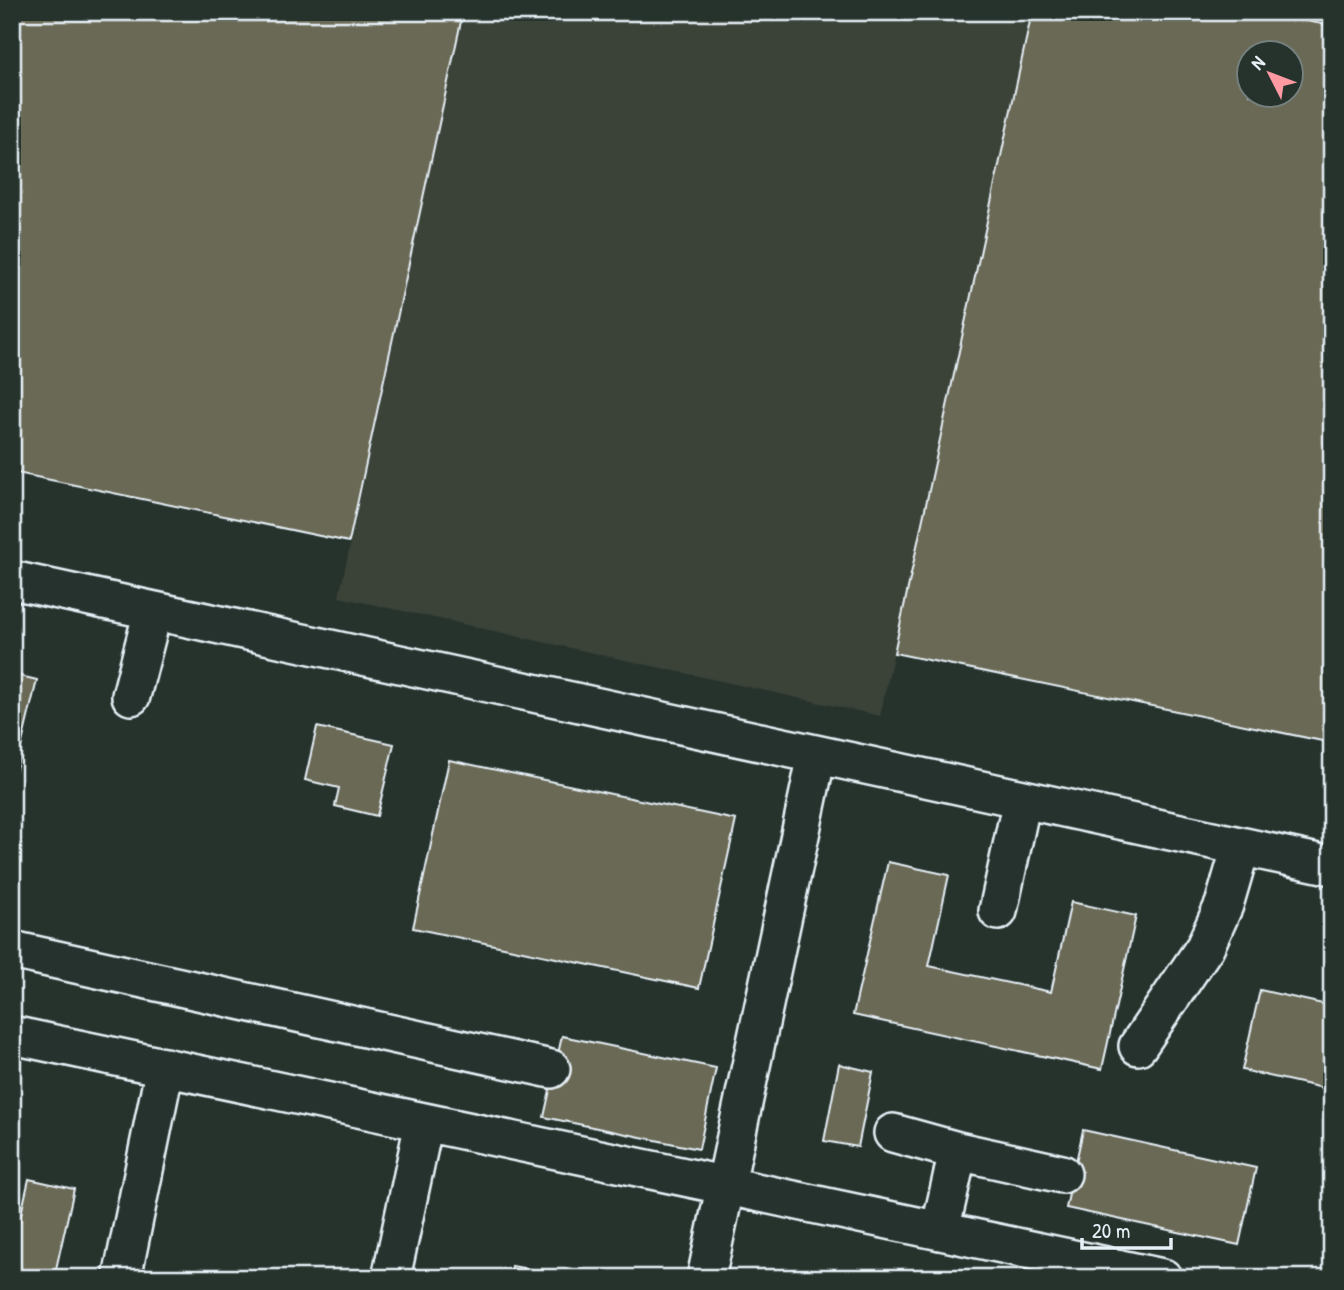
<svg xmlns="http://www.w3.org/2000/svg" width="1344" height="1290" font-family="'Patrick Hand',sans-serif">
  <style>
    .built { fill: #3b4339 }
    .building { fill: #6b6955; stroke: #e8f1f8; stroke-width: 2; fill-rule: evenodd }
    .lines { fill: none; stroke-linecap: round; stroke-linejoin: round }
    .minor-casing { stroke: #e8f1f8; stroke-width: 42 }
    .minor { stroke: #26332d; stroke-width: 37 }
  </style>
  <rect width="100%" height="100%" fill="#26332d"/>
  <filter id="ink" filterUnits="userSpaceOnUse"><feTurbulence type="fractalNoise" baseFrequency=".0143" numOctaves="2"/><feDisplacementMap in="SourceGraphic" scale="14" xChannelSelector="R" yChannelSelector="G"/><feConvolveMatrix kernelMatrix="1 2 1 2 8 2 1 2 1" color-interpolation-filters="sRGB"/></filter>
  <g filter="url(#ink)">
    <!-- built -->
    <path class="built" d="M463,12H1032L880,716L339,597Z
      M1263,12H1332V26Z"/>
    <!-- building -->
    <path class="building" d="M12,12H463L349,542L12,472Z
      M1032,12H1263L1332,26V743L894,653ZM1250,52H1292V94H1250Z
      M12,674L37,680L12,785Z
      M317,727L394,744L377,816L335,806L339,788L305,780Z
      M449,760L736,820L699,988L413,928Z
      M888,862L949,875L929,966L1051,992L1071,902L1136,916L1102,1069L853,1015Z
      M1260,990L1332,1006V1090L1242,1070Z
      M562,1036L716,1068L699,1149L544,1117Z
      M839,1064L873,1072L858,1147L824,1141Z
      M1083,1130L1256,1168L1239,1245L1066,1208Z
      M29,1179L74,1189L54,1278H12V1254Z
      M512,1266L578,1278H510Z"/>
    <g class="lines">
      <!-- minor casing -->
      <g class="minor-casing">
        <path id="minor" d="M12,580L1332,866
          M131,696L153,611
          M998,911L1022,800
          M12,950L551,1069
          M12,1035L1163,1278
          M1138,1046L1205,947L1224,905L1241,847
          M893,1133L958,1151L1062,1174
          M940,1231L958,1151
          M122,1278L165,1067
          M391,1278L424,1123
          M706,1278L817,755"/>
      </g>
      <!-- minor -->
      <use href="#minor" class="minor"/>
    </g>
  </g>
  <!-- margin -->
  <rect width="1344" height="1290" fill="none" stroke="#26332d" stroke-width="42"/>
  <rect x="21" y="21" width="1302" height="1248" fill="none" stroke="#e8f1f8" stroke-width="2.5" filter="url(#ink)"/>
  <!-- north arrow -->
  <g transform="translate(1270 74) rotate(312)"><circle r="33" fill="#26332d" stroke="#747f7e" stroke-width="2"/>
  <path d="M0-5L12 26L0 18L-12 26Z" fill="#ff9aa2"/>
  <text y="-10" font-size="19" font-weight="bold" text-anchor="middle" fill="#e8f1f8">N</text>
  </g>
  <!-- scale -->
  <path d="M1082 1238v10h89v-10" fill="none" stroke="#e8f1f8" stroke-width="3.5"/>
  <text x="1092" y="1238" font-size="21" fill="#e8f1f8" stroke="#26332d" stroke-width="5" paint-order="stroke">20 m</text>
</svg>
